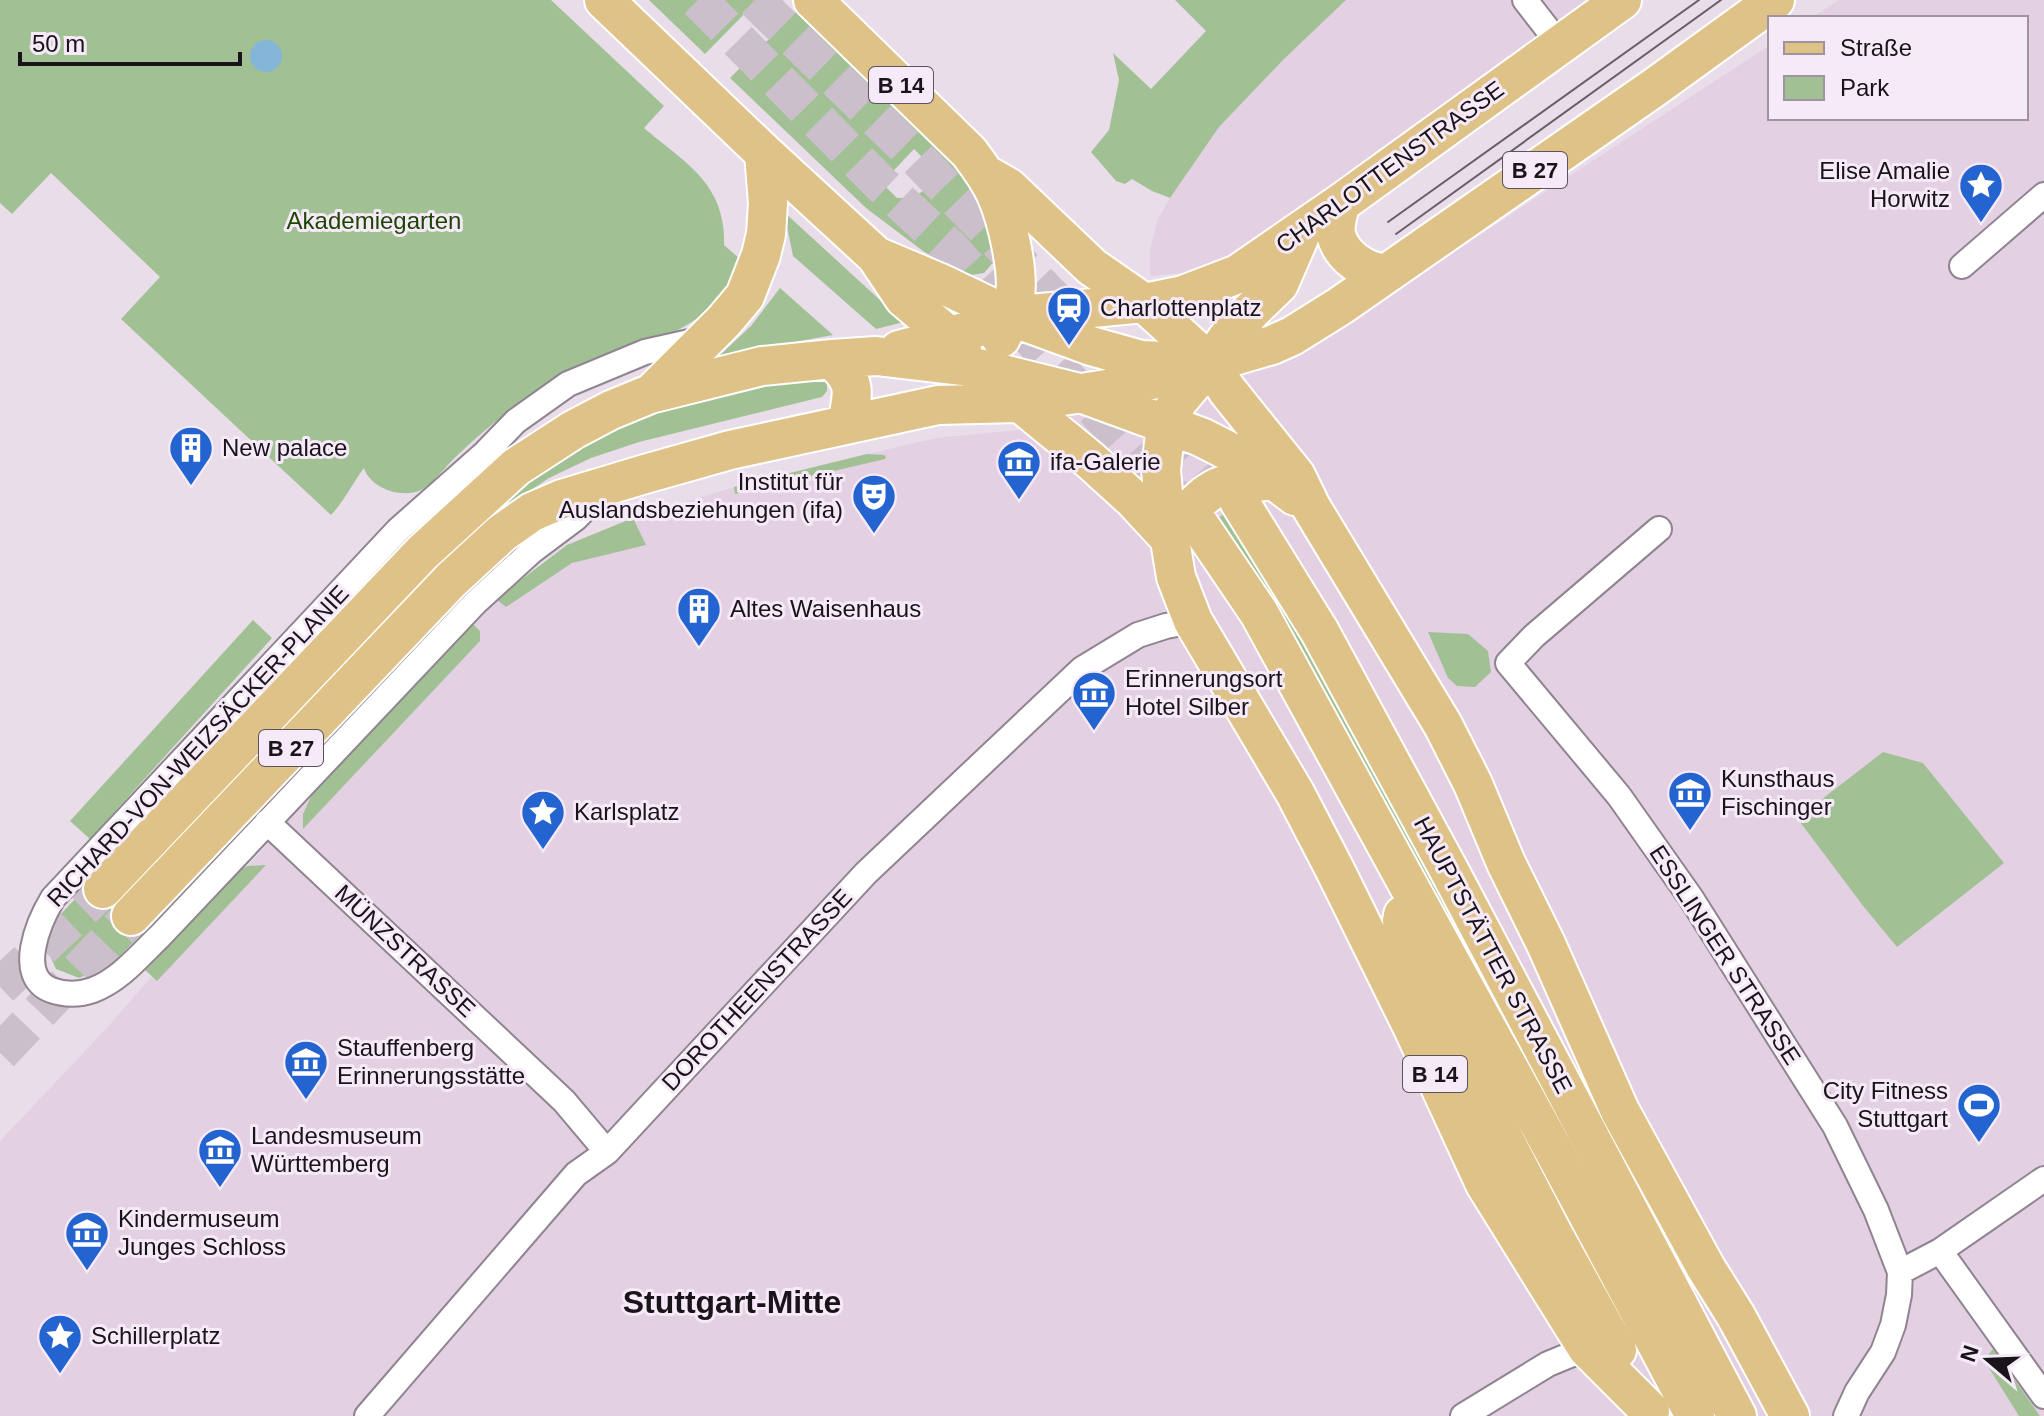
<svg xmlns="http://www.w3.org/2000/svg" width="2044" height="1416" font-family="Arial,sans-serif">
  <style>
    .built { fill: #e3d0e3 }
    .green { fill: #a1c195; fill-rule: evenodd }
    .water { fill: #83b6d8 }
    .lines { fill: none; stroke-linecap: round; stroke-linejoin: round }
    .primary-tunnel { stroke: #cbbfcb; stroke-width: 38; stroke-dasharray: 38 19; stroke-linecap: butt }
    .street-casing { stroke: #908490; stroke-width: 28 }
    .primary-casing { stroke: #fff; stroke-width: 42 }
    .street { stroke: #fff; stroke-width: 24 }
    .primary { stroke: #dec287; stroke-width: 38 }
    .tram { stroke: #675f67; stroke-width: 2 }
    .labels { text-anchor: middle; stroke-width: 6; stroke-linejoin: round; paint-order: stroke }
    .shield { fill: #f7eaf8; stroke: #5c545c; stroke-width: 2 }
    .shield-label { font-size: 22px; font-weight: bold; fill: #191419 }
    .street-label { font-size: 24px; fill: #191419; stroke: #f7eaf8 }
    .poi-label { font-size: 24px; fill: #191419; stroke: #f7eaf8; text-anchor: start }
    .park-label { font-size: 24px; fill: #1c4603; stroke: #f7eaf8 }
    .district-label { font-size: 32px; font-weight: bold; fill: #191419; stroke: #f7eaf8 }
  </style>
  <rect width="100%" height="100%" fill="#eaddea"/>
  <!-- built -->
  <path class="built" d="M1346,0H1605L1221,266L1203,271L1150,276V250L1157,221L1170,198L1219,127L1284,59Z
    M1839,0H2044V1416H0V1141L105,1030L313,792L496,599L567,545L633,518L754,481L936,438L1029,429L1383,298L1770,45V118H2026V18H1811Z"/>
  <!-- green -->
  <path class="green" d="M0,0H551L664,106L644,128C674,154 715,177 722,220C724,228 724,237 724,245L740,259C725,311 685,328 639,348C618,356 597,365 576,374C565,378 553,382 543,389C513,406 486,428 461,452C449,462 433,484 421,490C401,499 370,488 364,468C352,484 345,500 331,515L121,319L160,277L51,173L12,214L0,203Z
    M649,0H758L705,54Z
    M1175,0H1346L1284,59L1219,127L1170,198L1152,191L1132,179L1125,184L1116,181L1091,152L1109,130L1119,80L1113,53L1151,89L1206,31Z
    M804,4L986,197L996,259L984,273L965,276L923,251L866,208L730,78ZM914,149L931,166C930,190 921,198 897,198L882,183Z
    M784,212L904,322L876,329L793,256Z
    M780,288L833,335L719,356L751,326Z
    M814,371L827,378V391L822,397L639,442L591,458L549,478L516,500L455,557L449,551L541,470L612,428L658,410Z
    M867,454L884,455L886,457L885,459L735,494L734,487Z
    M1225,513L1286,607L1719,1416H1708L1216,520Z
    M633,518L646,545L572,563L506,607L496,599L567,545Z
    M253,620L272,638L90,839L70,821Z
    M473,624L480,631V641L303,829V814L313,792Z
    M1428,632L1468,634L1488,651L1491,672L1475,687L1457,686L1448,678Z
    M1883,752L1923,763L2004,863L1897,947L1864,907L1800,822L1826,796Z
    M266,865L157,981L144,969L233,874L247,866Z
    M93,880L145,930L112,964L79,978L56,969L47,949L58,917Z
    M1993,1349L2040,1416H2019L1984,1360Z"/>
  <!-- water -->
  <path class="water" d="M250 56a16 16 0 1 1 32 0a16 16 0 1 1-32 0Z"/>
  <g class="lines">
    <!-- primary-tunnel -->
    <path class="primary-tunnel" d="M698,0L880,183L950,248L1177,500
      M755,0L917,158L1084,330
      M1170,422L1239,501
      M0,987L103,889
      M0,1053L131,916"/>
    <!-- street casing -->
    <g class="street-casing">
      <path id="street" d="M1525,0L1560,45
        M1962,266L2044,195
        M602,491L576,518L532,551L475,603L160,936C140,955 120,980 93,990C79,995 65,995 51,990C15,976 39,921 53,898L398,530L484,454L516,421L568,384L645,352L703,339
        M1659,529L1534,636L1508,663L1619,796L1691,898L1835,1126L1876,1210L1900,1272L1899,1295L1893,1325L1883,1352L1857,1392L1846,1416
        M267,822L564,1101L607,1152
        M1940,1251L2044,1396
        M1900,1272L1940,1251L2044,1179
        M367,1416L576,1174L607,1152L866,873L1082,669L1138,635L1166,626L1193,621
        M1463,1416L1548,1364L1587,1348"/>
    </g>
    <!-- primary casing -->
    <g class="primary-casing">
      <path id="primary" d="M604,0L764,153L876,256L904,298L950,337L962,350
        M813,0L969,152C979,165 989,179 996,194C1007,219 1019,270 1015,297C1013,310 1007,327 1001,338
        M985,174L1008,187L1092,267L1144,303L1210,363L1227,390L1296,476L1311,507L1443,725L1473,784L1506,863L1546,944L1620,1111L1706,1268L1736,1316L1790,1416
        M1341,203C1338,213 1334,224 1336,235C1342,257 1364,271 1385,274
        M1302,231L1279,284L1251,311L1226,340L1210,363L1178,401L1166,424L1161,470L1164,503L1176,577L1193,621L1295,793L1334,868L1413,1028L1485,1184L1587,1348L1650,1411
        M876,256L938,282L1009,316L1091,346L1141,360L1183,362
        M899,350L950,337L1009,316L1144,303L1183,295L1238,274L1341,203L1622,0
        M832,359C858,384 853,391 847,424
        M1007,392L1090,460L1134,500L1171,540
        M652,393L724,321L745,296L761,255L766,234L768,203L764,153
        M1239,501L1320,632L1450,872L1737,1416
        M1198,523L1259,613L1553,1149L1695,1416
        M1172,538C1186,514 1203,487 1233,483C1244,481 1255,482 1266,481
        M103,889L422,553L516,467L573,430L611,410L650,394L762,366L832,359L876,356L978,368L1083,394L1201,437L1250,462L1295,496
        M1403,915L1402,921L1474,1081L1553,1234L1617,1350
        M131,916L451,580L502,533L532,512L562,499L645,474L730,450L938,405L1019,403L1138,384L1272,345L1292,336L1340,306L1655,87L1775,0"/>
    </g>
    <!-- street -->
    <use href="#street" class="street"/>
    <!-- primary -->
    <use href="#primary" class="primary"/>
    <!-- tram -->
    <path class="tram" d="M1388,222L1699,0
      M1396,234L1721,0"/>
  </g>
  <!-- icons -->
  <defs>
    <g id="sight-pin" transform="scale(2.3)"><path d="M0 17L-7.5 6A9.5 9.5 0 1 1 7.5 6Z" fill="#2464d0" stroke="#f7eaf8"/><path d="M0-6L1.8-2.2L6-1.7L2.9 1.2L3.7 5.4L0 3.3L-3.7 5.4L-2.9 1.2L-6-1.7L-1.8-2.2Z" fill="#fff"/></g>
    <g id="station-pin" transform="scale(2.3)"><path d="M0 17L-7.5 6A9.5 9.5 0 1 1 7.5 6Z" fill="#2464d0" stroke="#f7eaf8"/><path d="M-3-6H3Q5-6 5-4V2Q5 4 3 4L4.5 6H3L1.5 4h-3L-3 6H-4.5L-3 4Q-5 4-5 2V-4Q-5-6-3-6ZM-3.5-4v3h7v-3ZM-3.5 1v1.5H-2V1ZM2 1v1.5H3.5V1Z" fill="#fff"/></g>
    <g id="building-pin" transform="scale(2.3)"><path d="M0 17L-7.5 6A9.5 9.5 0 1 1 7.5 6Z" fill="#2464d0" stroke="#f7eaf8"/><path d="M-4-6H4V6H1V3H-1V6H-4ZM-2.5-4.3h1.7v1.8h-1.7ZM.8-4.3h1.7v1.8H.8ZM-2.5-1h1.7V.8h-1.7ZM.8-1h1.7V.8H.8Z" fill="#fff"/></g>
    <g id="museum-pin" transform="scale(2.3)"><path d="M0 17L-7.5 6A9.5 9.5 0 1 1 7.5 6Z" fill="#2464d0" stroke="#f7eaf8"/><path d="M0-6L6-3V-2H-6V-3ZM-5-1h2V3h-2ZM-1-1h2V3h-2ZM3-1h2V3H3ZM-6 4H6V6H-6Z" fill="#fff"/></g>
    <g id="theatre-pin" transform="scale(2.3)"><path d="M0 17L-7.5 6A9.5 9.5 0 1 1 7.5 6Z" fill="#2464d0" stroke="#f7eaf8"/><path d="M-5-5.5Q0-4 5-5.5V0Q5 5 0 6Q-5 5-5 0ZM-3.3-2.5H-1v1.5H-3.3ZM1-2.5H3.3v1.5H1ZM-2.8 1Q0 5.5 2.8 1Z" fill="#fff"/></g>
    <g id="stadium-pin" transform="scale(2.3)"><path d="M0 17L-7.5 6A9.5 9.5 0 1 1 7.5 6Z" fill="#2464d0" stroke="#f7eaf8"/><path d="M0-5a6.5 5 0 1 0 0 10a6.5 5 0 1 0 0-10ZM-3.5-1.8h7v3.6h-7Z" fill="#fff"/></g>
  </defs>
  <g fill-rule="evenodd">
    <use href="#sight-pin" x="1981" y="185"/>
    <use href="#station-pin" x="1069" y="308"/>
    <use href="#building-pin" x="191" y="448"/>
    <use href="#museum-pin" x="1019" y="462"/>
    <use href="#theatre-pin" x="874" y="496"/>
    <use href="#building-pin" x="699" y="609"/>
    <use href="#museum-pin" x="1094" y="693"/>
    <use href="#museum-pin" x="1690" y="793"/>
    <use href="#sight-pin" x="543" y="812"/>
    <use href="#museum-pin" x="306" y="1062"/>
    <use href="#stadium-pin" x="1979" y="1105"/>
    <use href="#museum-pin" x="220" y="1150"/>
    <use href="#museum-pin" x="87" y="1233"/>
    <use href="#sight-pin" x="60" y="1336"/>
  </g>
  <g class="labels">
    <!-- shield labels -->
    <g class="shield">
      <rect x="869" y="67" width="64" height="36" rx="6"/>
      <rect x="1503" y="152" width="64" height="36" rx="6"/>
      <rect x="259" y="730" width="64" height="36" rx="6"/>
      <rect x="1403" y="1056" width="64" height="36" rx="6"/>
    </g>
    <g class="shield-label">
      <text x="901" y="93">B 14</text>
      <text x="1535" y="178">B 27</text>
      <text x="291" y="756">B 27</text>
      <text x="1435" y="1082">B 14</text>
    </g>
    <!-- street labels -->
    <g class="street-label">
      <text transform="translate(1390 167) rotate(-36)" y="8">CHARLOTTENSTRASSE</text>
      <text transform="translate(198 746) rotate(-47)" y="8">RICHARD-VON-WEIZSÄCKER-PLANIE</text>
      <text transform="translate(405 951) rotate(43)" y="8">MÜNZSTRASSE</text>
      <text transform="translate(1493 955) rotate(62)" y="8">HAUPTSTÄTTER STRASSE</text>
      <text transform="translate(1725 955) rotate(57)" y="8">ESSLINGER STRASSE</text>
      <text transform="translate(757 990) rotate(-47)" y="8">DOROTHEENSTRASSE</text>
    </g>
    <!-- poi labels -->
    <g class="poi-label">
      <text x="1950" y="179" text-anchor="end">Elise Amalie<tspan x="1950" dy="28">Horwitz</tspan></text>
      <text x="1100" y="316">Charlottenplatz</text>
      <text x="222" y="456">New palace</text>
      <text x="1050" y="470">ifa-Galerie</text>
      <text x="843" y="490" text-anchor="end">Institut für<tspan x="843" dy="28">Auslandsbeziehungen (ifa)</tspan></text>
      <text x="730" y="617">Altes Waisenhaus</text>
      <text x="1125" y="687">Erinnerungsort<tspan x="1125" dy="28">Hotel Silber</tspan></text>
      <text x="1721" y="787">Kunsthaus<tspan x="1721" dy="28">Fischinger</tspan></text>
      <text x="574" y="820">Karlsplatz</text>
      <text x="337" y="1056">Stauffenberg<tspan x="337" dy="28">Erinnerungsstätte</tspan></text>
      <text x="1948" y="1099" text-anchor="end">City Fitness<tspan x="1948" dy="28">Stuttgart</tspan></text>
      <text x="251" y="1144">Landesmuseum<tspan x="251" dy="28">Württemberg</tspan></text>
      <text x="118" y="1227">Kindermuseum<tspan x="118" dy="28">Junges Schloss</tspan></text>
      <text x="91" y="1344">Schillerplatz</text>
    </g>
    <!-- park labels -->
    <g class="park-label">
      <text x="374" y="229">Akademiegarten</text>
    </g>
    <!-- district labels -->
    <g class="district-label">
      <text x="732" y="1313">Stuttgart-Mitte</text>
    </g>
  </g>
  <!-- legend -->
  <rect x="1768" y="16" width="260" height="104" fill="#f7eaf8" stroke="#9e949f" stroke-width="2"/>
  <rect x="1784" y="42" width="40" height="12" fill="#dec287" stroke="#9e949f" stroke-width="2"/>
  <text x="1840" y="56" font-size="24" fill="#191419">Straße</text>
  <rect x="1784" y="76" width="40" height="24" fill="#a1c195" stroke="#9e949f" stroke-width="2"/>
  <text x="1840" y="96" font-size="24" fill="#191419">Park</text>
  <!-- north arrow -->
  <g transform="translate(1988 1360) rotate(289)" stroke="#f7eaf8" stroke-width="6" paint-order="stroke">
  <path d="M0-6L14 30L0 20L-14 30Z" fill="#191419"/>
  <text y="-12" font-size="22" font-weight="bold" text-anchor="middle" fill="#191419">N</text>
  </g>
  <!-- scale -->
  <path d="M20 52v12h220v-12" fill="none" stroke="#191419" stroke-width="4"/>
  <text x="32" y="52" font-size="24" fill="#191419" stroke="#f7eaf8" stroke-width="6" paint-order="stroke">50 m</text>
</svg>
